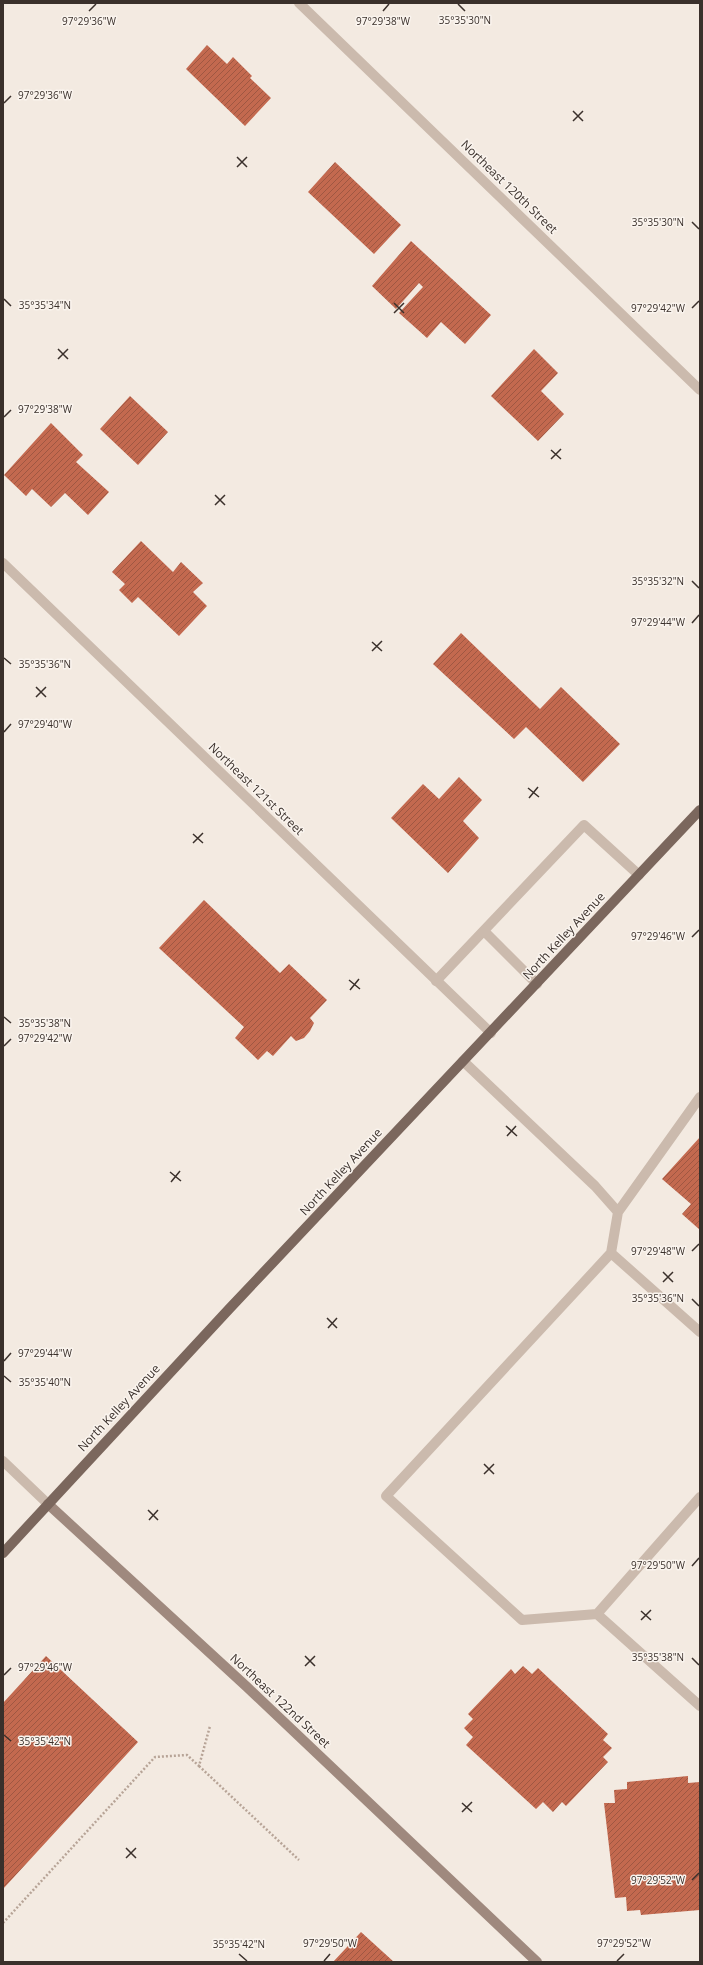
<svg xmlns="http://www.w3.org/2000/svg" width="703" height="1965" font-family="'Open Sans',sans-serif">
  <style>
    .building { fill: url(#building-hatch) }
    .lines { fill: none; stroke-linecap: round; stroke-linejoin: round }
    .path { stroke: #b7a497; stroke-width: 2.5; stroke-dasharray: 2 2; stroke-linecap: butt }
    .service { stroke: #cbbaad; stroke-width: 10 }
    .minor { stroke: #cbbaad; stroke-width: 10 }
    .secondary { stroke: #9f897e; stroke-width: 10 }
    .primary { stroke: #7b675d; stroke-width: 10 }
    .ticks { fill: none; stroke: #3a302b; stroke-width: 1.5 }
    .labels { text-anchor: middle; stroke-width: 3; stroke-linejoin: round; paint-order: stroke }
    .street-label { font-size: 12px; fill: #3a302b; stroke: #faf4ee }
    .ticks-label { font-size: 10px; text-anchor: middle; fill: #3a302b; stroke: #faf4ee; stroke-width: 3; stroke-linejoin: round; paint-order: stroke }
  </style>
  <defs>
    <pattern id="building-hatch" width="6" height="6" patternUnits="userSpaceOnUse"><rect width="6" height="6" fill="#c3694f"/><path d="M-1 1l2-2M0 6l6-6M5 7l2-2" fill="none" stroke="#9f5742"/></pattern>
  </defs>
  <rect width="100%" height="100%" fill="#f3eae1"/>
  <!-- building -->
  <path class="building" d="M207,45L227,64L233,57L252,76L250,78L271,98L245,126L186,69Z
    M335,162L401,225L374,254L308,192Z
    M411,241L491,315L465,344L441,322L427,338L399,313L423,287L419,283L396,309L372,286Z
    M534,349L558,373L541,391L564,414L538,441L491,396Z
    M130,396L168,432L138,465L100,429Z
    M51,423L83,455L76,462L109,492L88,515L65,493L51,507L32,489L26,496L4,475Z
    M141,541L173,572L181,562L203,583L193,592L207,606L179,636L138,597L132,603L119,590L125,584L112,572Z
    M461,633L540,709L561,687L620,744L583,782L526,727L514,739L433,664Z
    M459,777L482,800L463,821L479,838L448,873L391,818L423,784L439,799Z
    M204,900L280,973L289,964L327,1000L310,1018L314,1023L310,1031L304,1038L296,1041L291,1036L273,1056L267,1051L258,1060L235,1038L244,1027L159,948Z
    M700,1137V1230L682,1214L691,1204L662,1179Z
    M46,1656L138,1742L3,1889V1703Z
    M523,1666L532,1674L538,1668L608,1734L603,1740L612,1748L603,1757L608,1762L566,1806L562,1802L553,1812L543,1802L536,1809L466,1745L473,1737L464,1728L473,1719L468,1714L511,1669L515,1674Z
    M688,1776V1783L700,1782V1910L641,1915L640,1910L627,1911L626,1897L615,1898L604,1803H615L614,1790L627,1789V1782Z
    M361,1932L394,1962H333Z"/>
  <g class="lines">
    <!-- path -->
    <path class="path" d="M199,1766L299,1860
      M3,1923L155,1757L187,1755L199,1766L210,1726"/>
    <!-- service -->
    <path class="service" d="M484,931L537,984
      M436,981L584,825L639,875
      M463,1061L595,1186L618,1212L611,1253L700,1332
      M618,1212L700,1097
      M700,1497L597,1614L700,1706
      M597,1614L522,1620L386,1496L611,1253"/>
    <!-- minor -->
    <path class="minor" d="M299,3L700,390
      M3,563L491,1033
      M3,1461L48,1504"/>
    <!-- secondary -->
    <path class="secondary" d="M48,1504L247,1687L537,1962"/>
    <!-- primary -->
    <path class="primary" d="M3,1553L230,1308L700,810"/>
  </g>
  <!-- ticks -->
  <path class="ticks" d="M458,4L465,11M89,11L96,4M383,11L389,4M4,103L11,96M573,111L583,121M573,121L583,111M237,157L247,167M237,167L247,157M692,222L699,229M4,299L11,306M394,303L404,313M692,308L699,301M394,313L404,303M58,349L68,359M58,359L68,349M4,417L11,410M551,450L561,459M551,459L561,449M215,495L225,505M215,505L225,495M692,581L699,588M692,623L699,615M372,642L382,651M372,651L382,641M4,658L11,664M36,687L46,697M36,697L46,687M4,732L11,724M528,788L539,797M529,798L538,787M193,834L203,843M193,843L203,833M692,937L699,930M349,980L360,989M350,990L359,979M4,1017L11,1023M4,1046L11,1039M506,1126L517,1136M507,1136L516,1126M170,1172L181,1181M171,1182L180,1171M692,1251L699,1244M663,1272L673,1282M663,1282L673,1272M692,1299L699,1306M327,1318L337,1328M328,1328L337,1318M4,1361L11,1353M4,1376L11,1382M484,1464L494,1474M484,1474L494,1464M148,1510L158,1520M149,1520L158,1510M692,1566L699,1558M641,1611L651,1620M641,1620L651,1610M305,1656L315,1666M692,1658L699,1665M305,1666L315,1656M4,1675L11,1668M4,1735L11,1741M462,1803L472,1812M462,1812L472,1802M126,1848L136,1858M126,1858L136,1848M692,1880L699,1873M239,1954L247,1961M324,1961L330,1954M617,1961L624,1954"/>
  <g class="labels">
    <!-- street labels -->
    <g class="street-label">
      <text transform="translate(509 187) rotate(44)" y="4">Northeast 120th Street</text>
      <text transform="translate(256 789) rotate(44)" y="4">Northeast 121st Street</text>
      <text transform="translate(564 936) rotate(-47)" y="4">North Kelley Avenue</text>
      <text transform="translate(341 1172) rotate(-47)" y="4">North Kelley Avenue</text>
      <text transform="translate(119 1408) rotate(-47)" y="4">North Kelley Avenue</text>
      <text transform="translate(280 1701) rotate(43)" y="4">Northeast 122nd Street</text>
    </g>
  </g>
  <g class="ticks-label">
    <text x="465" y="24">35°35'30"N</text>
    <text x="89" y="25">97°29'36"W</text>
    <text x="383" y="25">97°29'38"W</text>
    <text x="45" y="99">97°29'36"W</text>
    <text x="658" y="226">35°35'30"N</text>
    <text x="45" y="309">35°35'34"N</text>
    <text x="658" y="312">97°29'42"W</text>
    <text x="45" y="413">97°29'38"W</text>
    <text x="658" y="585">35°35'32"N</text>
    <text x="658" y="626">97°29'44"W</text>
    <text x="45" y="668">35°35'36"N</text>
    <text x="45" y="728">97°29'40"W</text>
    <text x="658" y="940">97°29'46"W</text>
    <text x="45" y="1027">35°35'38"N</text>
    <text x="45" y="1042">97°29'42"W</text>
    <text x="658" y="1255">97°29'48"W</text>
    <text x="658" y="1302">35°35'36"N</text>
    <text x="45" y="1357">97°29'44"W</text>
    <text x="45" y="1386">35°35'40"N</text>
    <text x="658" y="1569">97°29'50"W</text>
    <text x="658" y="1661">35°35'38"N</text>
    <text x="45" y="1671">97°29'46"W</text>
    <text x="45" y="1745">35°35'42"N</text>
    <text x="658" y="1884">97°29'52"W</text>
    <text x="330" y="1947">97°29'50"W</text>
    <text x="624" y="1947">97°29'52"W</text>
    <text x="239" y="1948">35°35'42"N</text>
  </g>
  <!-- border -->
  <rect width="703" height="1965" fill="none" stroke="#3a302b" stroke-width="8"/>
</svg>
